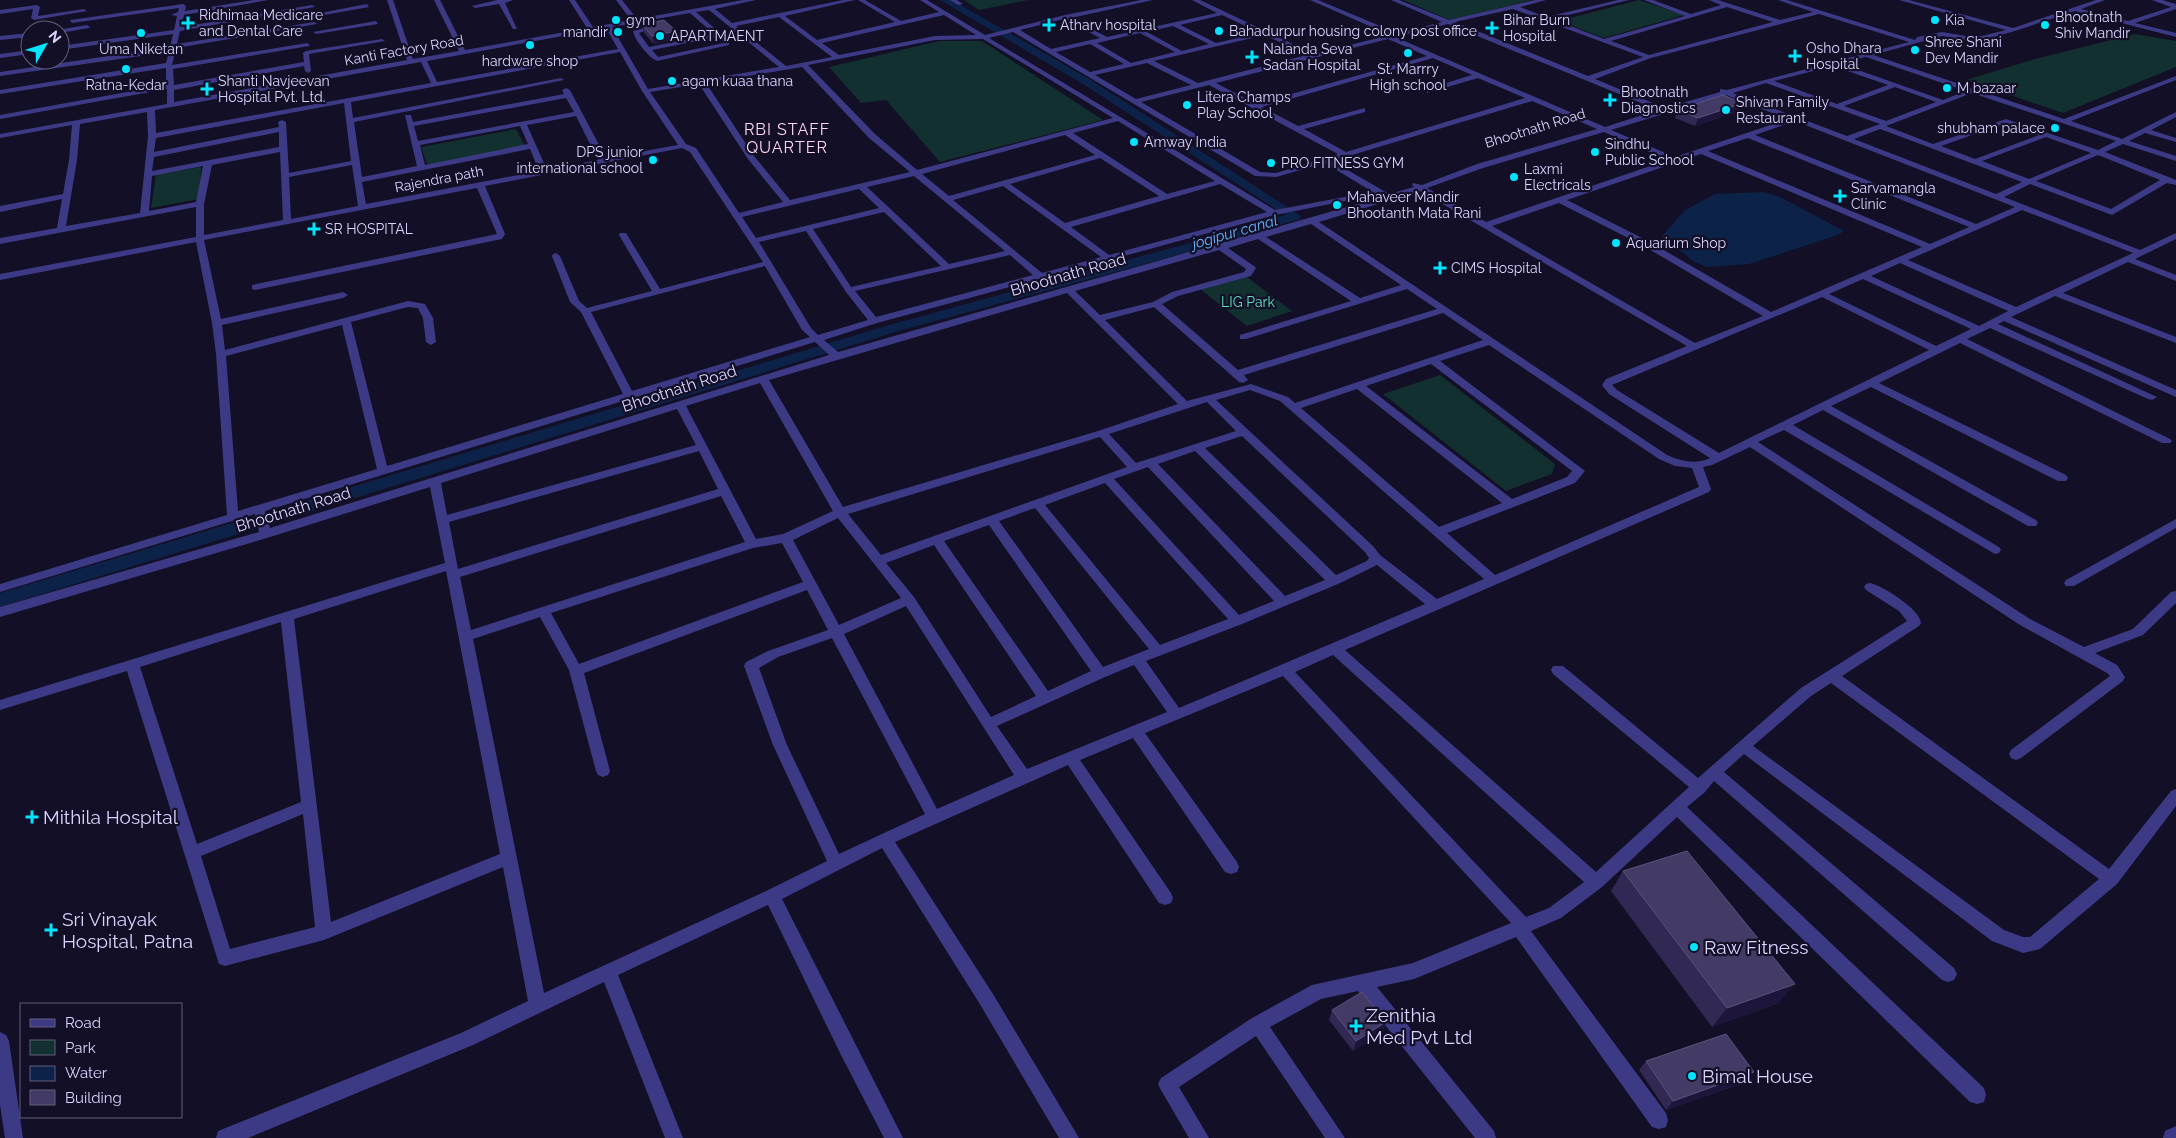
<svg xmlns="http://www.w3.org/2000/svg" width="2176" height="1138" font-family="Raleway,sans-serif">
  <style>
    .green { fill: #12302f }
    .water { fill: #0c2248 }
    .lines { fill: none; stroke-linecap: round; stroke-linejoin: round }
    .canal { fill: #0c2248; fill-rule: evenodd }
    .minor { fill: #3d3a85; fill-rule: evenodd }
    .wall { fill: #312854 }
    .shaded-wall { fill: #1d163a }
    .building { fill: #433a66; stroke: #5a527e }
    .poi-dot { fill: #00e5ff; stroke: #130f26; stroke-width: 2 }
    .labels { text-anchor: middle; stroke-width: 4.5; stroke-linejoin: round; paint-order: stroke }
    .far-poi-label { font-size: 14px; fill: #d9d4ff; stroke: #130f26; text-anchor: start }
    .far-street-label { font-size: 14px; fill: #d9d4ff; stroke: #130f26 }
    .far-park-label { font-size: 14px; fill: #5fe0c0; stroke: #130f26 }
    .far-water-label { font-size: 15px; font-style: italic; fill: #62b6ff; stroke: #130f26 }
    .far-quarter-label { font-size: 16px; letter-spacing: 1px; fill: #ffd6f0; stroke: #130f26 }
    .street-label { font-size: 16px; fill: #d9d4ff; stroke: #130f26 }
    .near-poi-label { font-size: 19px; fill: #d9d4ff; stroke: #130f26; text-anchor: start }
  </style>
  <rect width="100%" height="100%" fill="#130f26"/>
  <!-- green -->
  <path class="green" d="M964,0H1028L979,10Z
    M1403,0H1532L1450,20Z
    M1639,0L1684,15L1604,38L1559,21Z
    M2135,34L2176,41V67L2063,113L1966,80L2035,59Z
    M939,41H982L1103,120L940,162L886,100L861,103L829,67Z
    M516,129L525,146L428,166L421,147Z
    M201,167L199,199L151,208L156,175Z
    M1247,277L1292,311L1247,326L1200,289Z
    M1440,375L1555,464L1552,474L1506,491L1383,394Z"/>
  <!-- water -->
  <path class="water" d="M1764,192L1780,197L1844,231L1838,235L1749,264L1707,267L1693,261L1662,236L1685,210L1715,194Z"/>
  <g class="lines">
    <!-- canal -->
    <path class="canal" d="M940,0H952L1091,80L1301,216L1300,219L1196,250L899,331L0,607V593L889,325L1186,244L1285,215L1083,84Z"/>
    <!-- minor -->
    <path class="minor" d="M254,0H268L184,15L181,27L312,5L315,7L180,31L177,44L314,22L317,24L176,48L172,65L307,43L310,45L309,46L173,69L174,85L304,62L303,53L306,51L382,39L385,41L309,54L311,71L308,73L305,71L304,66L174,90V102L407,60L387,0H393L413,59L459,51L434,0H440L465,50L587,28L569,0H575L593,27L631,20L616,0H622L637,19L743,0H756L715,9L732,23L843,0H855L785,16L817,40L895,22L858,0H865L901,21L939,12L920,0H927L985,35L1065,15L1141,0H1153L1071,18L1107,37L1217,13L1192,0H1200L1314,54L1390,35L1310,0H1318L1397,33L1442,22L1391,0H1399L1449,20L1535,0H1546L1520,7L1546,17L1618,0H1629L1552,19L1604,39L1685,16L1644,0H1653L1691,14L1721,5L1709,0H1718L1780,20L1813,12L1778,0H1787L1915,40L1917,37L1942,32L1966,36H1982L2006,30L1899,0H1909L2013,28L2096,0H2105L2081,9L2128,21L2171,7L2152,0H2162L2176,4V9L2135,23L2176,33V37L2075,11L2015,31L1982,40H1966L1942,36L1873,55L2064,119L2176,76V80L2071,121L2122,139L2176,112V117L2151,130L2176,138V142L2145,133L2129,141L2176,156V161L2123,144L2105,152L2176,180V185L2167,183L2112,215L2030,184L2004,197L2140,250L2176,233V239L2135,259L2176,275V281L2128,262L2063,293L2176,337V343L2055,296L2011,317L2176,390V397L2004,321L1998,324L2157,397L2152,400L2148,399L1990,328L1967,339L2170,439L2172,441L2170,443H2162L1960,343L1879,383L2066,475L2068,478L2066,481H2058L1871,387L1831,406L2036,520L2038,523L2036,526H2028L1823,410L1793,425L1999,547L2001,550L1999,553L1995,554L1784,430L1758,442L2030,619L2084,647L2133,629L2171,592L2176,591V603L2143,635L2095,653L2117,665L2125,677L2123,681L2021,758L2016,760L2011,758L2009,754L2011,750L2110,676L2107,673L2020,625L1750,447L1712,465L1703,467L1711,489L1709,492L1345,650L1596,872L1689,787L1553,674L1551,670L1553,666H1563L1698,778L1801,688L1907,621L1899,611L1866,590L1864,587L1866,584L1870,583C1883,586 1920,609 1921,623L1919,626L1842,676L2109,869L2171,791L2176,789V806L2117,884L2040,949L2023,953L1992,941L1744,754L1724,772L1954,968L1957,974L1954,980L1948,982L1942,980L1714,781L1705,792L1687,807L1984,1088L1986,1095L1984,1102L1977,1104L1970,1102L1677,817L1602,887L1561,918L1531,931L1666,1113L1668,1120L1666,1127L1659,1129L1652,1127L1516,937L1414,979L1377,987L1494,1131L1496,1138H1475L1358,991L1321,999L1270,1027L1345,1138H1325L1256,1036L1179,1087L1209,1138H1189L1161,1090L1158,1084L1161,1078L1252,1018L1312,985L1413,963L1511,923L1283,676L1145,733L1237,862L1239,867L1237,872L1231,874L1225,872L1133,738L1080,760L1171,893L1173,898L1171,903L1165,905L1159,903L1068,765L895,842L993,994L1079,1138H1059L981,1006L882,848L782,899L903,1138H884L841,1055L768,905L618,975L683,1138H665L604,982L473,1045L248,1138H216L218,1131L461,1033L528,1001L503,867L324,940L225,966L219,964L127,671L0,710V700L445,563L430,487L270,537L0,617V607L259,532L255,514L0,592V584L227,515L216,354L212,323L196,242L0,280V274L196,237V207L0,244V238L57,228L62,199L0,212V206L63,194L69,160L72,125L0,138V134L167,104V89L0,119V115L166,85V68L0,94V90L166,63L169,52L0,76V72L170,47L173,34L60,50V46L174,30L177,16L171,15L178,12L179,8L72,23L70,20L183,4L186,6L185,11ZM1727,7L1773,22L1649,55L1611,41ZM1513,9L1643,57L1588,76L1455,22ZM709,10L779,67L648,89L612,27L634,23L639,28L642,26L639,22L690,13L714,34L649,47L639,33L655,27V25L633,31C634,39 648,57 657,61L729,45V41L696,12ZM1819,14L1909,42L1727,90L1720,89V92L1665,108L1595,79L1651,58ZM944,15L976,35L935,36L839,55L822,43ZM1222,15L1260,33L1216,43L1180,25ZM779,17L832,57L786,66L736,26ZM1064,19L1100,38L1051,49L1020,30ZM1448,24L1658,110L1605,127L1395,37ZM1173,26L1209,44L1182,51L1147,32ZM606,28L618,49L437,82L427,61ZM1013,32L1255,176L1276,177L1325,163L1381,197L1370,200L1350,196L1275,210L989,38ZM1140,33L1175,52L1131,63L1097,43ZM1265,35L1307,55L1198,83L1154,61ZM717,37L724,43L658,57L652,50ZM983,39L1113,118L917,170L875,134L808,65L935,40ZM1388,39L1427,56L1256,104L1216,83ZM1090,44L1124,64L1090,72L1056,52ZM620,52L642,91L678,145L606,158L570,90L566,88L562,90L564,94L413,122L411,115H405L417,166L362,177L354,122L564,80L561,78L353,118L351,102ZM1865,57H1866L1966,91L1943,100L1841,64ZM1433,58L1472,75L1427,89V93L1478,78L1525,98L1346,152L1304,129L1365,112V108L1298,126L1262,107ZM421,62L431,83L156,133L155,110ZM1147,63L1191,85L1136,99L1095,75ZM1833,66L1888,85L1837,104L1774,81ZM802,67L869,138L910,172L790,200L754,156L706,83ZM1766,83L1880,124L1847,136L1733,93ZM699,84L748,159L783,202L739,213L696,148L686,144L650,92ZM1209,85L1338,154L1276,173L1260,172L1141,102ZM1895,87L1936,102L1886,121L1844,106ZM1972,93L2116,141L2098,150L2006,119L1933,144L1886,126ZM1726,95L1788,119L1675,157L1611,130ZM566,98L574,112L418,141L414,126ZM1532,101L1597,129L1477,164L1422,185L1413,183L1412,185L1414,187L1389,194L1332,161ZM344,103L351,161L289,173L286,122L282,120L278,122L279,127L154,152L156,138ZM147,112L148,136L140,213L66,226L77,160L80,124ZM576,116L598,160L547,170L527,125ZM1118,121L1215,181L1167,194L1073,133ZM1795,121L2015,207L1976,224L1755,135ZM2006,123L2039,135L1975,159L1941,146ZM520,126L528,144L425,165L420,145ZM1880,129L2022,182L1996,194L1854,139ZM279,132V147L152,171L154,157ZM1604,132L1668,160L1486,222L1427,188L1483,168ZM1065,135L1095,155L949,196L922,174ZM2046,137L2091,153L2029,179L1982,161ZM1748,138L1969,227L1930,244L1708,151ZM682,148L690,152L763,262L660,289L626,233H620L619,235L652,291L587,308L579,301L560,256L556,253L553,254L552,256L570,302L581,312L623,394L387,466L351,322L408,307L418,308L423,318L426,342L431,345L436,342L433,318L425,304L408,301L225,350L222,325L343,298L348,295L343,292L221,319L204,240L477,188L497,234L252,285V289L255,290L502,239L505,234L485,186ZM530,149L539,171L366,204L362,182ZM280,152L283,220L204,235V204L212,165ZM1701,154L1922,247L1771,312L1648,241L1567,200ZM2098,155L2160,180L2111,209L2036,181ZM1100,158L1159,196L1065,223L1010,184ZM352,165L358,206L291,219L289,177ZM203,166L196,202L149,211L152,176ZM914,176L1005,251L949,264L867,187ZM1220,184L1267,212L1109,255L1071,227ZM1003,186L1101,257L1042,273L953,200ZM859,189L879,208L756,238L742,217ZM1420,191L1687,346L1606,379L1602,385L1609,394L1710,458C1696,465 1680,461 1667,455L1319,222ZM1350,200L1361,203L838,352L824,340L877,323L1275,215ZM1559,203L1642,245L1763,316L1695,343L1492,226ZM2022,210L2133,253L2016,307L1908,260ZM884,212L941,266L851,287L813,229ZM1311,224L1401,285L1360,298L1266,237ZM806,231L846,292L868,320L818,335L811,328L759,242ZM1258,239L1351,301L1240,335V339H1246L1407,289L1437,309L1238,370L1162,304L1178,296L1251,276L1256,268L1254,266L1228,248ZM1219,250L1246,269L1244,272L1172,292L1153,302L1100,315L1075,291ZM1010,255L1033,275L876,317L855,291ZM1900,263L2008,311L1979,326L1871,276ZM765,266L802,330L810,337L632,391L591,312ZM1863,279L1971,329L1936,346L1829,294ZM1067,293L1178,404L1098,431L843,507L769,380ZM1822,297L1929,350L1719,453L1617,390L1612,385ZM1154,307L1239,382L1243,383L1248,380L1244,375L1443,313L1483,340L1295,403L1288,397L1251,384L1187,401L1105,320ZM342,325L377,469L238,511L226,356ZM815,342L829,355L270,528L265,511ZM1489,345L1659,459L1675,466L1692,468L1699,487L1495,575L1447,533L1575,483L1585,471L1440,361ZM1431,364L1572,471L1567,477L1512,499L1366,386ZM760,383L833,511L783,534L756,539L686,406ZM1357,389L1502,503L1439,527L1301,408ZM1250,390L1280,401L1484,579L1437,599L1380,555L1373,546L1216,400ZM1207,402L1236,431L1136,463L1109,434ZM677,409L696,445L447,515L441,483ZM1242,436L1365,552L1369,558L1367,561L1336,575L1205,448ZM1100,437L1127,467L881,555L848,514ZM699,451L718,489L458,569L449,522ZM1195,451L1325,580L1285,596L1158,464ZM1148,467L1274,601L1239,615L1114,479ZM1105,483L1228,619L1160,645L1045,505ZM721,496L745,542L471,630L460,577ZM1035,508L1149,649L1103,667L999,521ZM838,518L901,598L839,625L793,540ZM989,525L1091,671L1048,691L944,541ZM782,543L803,582L579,664L551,613L753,548ZM934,545L1036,696L991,717L914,597L886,563ZM1377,565L1425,604L1179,708L1146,661L1242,624L1338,584ZM446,571L500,854L331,922L294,619ZM807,590L828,630L768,651L746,662L744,666L773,745L827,861L766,891L544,993L473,639L540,617L569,670L596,771L598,775L603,777L608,775L610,771L584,673ZM906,606L1014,775L937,809L844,634ZM281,622L301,802L197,844L140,667ZM832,638L925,814L839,854L787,745L759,668L778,657ZM1333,655L1584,882L1549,908L1526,917L1295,672ZM1134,665L1167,712L1027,769L997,726L1105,677ZM1831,683L2099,879L2030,937H2023L2004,930L1753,746L1811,696ZM303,814L315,927L230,949L201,856Z
      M497,0H513L505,3L517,29H513L499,4L475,8L472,6Z
      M950,0H957L963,4L958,5Z
      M367,4L369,7L313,17L310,15Z
      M37,5L40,7L38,16L84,9L87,11L34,20L31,18L33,9L0,14V10Z
      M376,21L378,24L316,34L313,32Z
      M87,25L90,27L89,28L60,33V30H57Z
      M30,33V37L0,40V36Z
      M30,50V54L0,58V54Z
      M2176,519V528L2074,586H2066L2064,583L2066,580Z
      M0,1032L6,1035L9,1041L23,1138H5L0,1105Z
      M2176,1126V1138H2163L2165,1131Z"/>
  </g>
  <!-- wall -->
  <path class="wall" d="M642,25L676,31L678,39L654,44L644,33Z
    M1743,103L1739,111L1695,126L1675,118L1678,110Z
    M1623,871L1779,1003L1712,1027L1611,891Z
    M1332,1010L1386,1022L1383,1032L1353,1051L1329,1020Z
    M1646,1061L1754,1072L1746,1082L1666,1110L1639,1070Z"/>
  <!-- shaded-wall -->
  <path class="shaded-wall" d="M676,31L678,39L654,44L652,36Z
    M1743,103L1739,111L1695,126L1698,118Z
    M1795,984L1779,1003L1712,1027L1727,1008Z
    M1386,1022L1383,1032L1353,1051L1356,1041Z
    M1754,1072L1746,1082L1666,1110L1673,1101Z"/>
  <!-- building -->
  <path class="building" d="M664,20L676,31L652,36L642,25Z
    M1723,95L1743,103L1698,118L1678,110Z
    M1687,851L1795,984L1727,1008L1623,871Z
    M1362,992L1386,1022L1356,1041L1332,1010Z
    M1726,1034L1754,1072L1673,1101L1646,1061Z"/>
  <!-- markers -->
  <g class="poi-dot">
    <circle cx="616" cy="20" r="5"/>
    <circle cx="1935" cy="20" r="5"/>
    <path d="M185.5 15.5h5v5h5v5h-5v5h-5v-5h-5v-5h5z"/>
    <path d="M1046.5 17.5h5v5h5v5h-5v5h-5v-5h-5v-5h5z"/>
    <circle cx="2045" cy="25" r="5"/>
    <path d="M1489.5 20.5h5v5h5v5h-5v5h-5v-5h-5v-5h5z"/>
    <circle cx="1219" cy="31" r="5"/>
    <circle cx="618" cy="32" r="5"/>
    <circle cx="141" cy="33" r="5"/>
    <circle cx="660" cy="36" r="5"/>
    <circle cx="530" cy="45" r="5"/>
    <circle cx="1915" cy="50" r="5"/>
    <circle cx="1408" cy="53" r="5"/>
    <path d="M1792.5 48.5h5v5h5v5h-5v5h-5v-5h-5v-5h5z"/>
    <path d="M1249.5 49.5h5v5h5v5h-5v5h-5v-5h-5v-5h5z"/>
    <circle cx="126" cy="69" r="5"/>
    <circle cx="672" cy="81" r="5"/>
    <circle cx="1947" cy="88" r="5"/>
    <path d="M204.5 81.5h5v5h5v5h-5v5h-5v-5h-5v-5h5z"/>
    <path d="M1607.5 92.5h5v5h5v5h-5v5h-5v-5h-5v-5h5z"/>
    <circle cx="1187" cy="105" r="5"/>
    <circle cx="1726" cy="110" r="5"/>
    <circle cx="2055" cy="128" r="5"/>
    <circle cx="1134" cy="142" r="5"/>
    <circle cx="1595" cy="152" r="5"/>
    <circle cx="653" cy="160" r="5"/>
    <circle cx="1271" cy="163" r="5"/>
    <circle cx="1514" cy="177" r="5"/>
    <path d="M1837.5 188.5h5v5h5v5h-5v5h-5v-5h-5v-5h5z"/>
    <circle cx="1337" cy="205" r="5"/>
    <path d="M311.5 221.5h5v5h5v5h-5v5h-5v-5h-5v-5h5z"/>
    <circle cx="1616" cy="243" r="5"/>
    <path d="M1437.5 260.5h5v5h5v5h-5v5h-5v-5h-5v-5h5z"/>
    <path d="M29.5 809.5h5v5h5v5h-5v5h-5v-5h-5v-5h5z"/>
    <path d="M48.5 922.5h5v5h5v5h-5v5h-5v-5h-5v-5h5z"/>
    <circle cx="1694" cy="947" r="5"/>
    <path d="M1353.5 1018.5h5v5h5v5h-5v5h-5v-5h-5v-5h5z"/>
    <circle cx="1692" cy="1076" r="5"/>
  </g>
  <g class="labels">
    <!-- far-poi labels -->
    <g class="far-poi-label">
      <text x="199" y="20">Ridhimaa Medicare<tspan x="199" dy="16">and Dental Care</tspan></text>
      <text x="2055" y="22">Bhootnath<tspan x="2055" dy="16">Shiv Mandir</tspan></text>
      <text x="626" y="25">gym</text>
      <text x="1503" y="25">Bihar Burn<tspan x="1503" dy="16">Hospital</tspan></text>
      <text x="1945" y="25">Kia</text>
      <text x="1060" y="30">Atharv hospital</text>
      <text x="1229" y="36">Bahadurpur housing colony post office</text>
      <text x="608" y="37" text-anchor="end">mandir</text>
      <text x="670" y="41">APARTMAENT</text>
      <text x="1925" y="47">Shree Shani<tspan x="1925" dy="16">Dev Mandir</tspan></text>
      <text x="1806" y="53">Osho Dhara<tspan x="1806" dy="16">Hospital</tspan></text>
      <text x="141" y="54" text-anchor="middle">Uma Niketan</text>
      <text x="1263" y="54">Nalanda Seva<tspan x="1263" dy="16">Sadan Hospital</tspan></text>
      <text x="530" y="66" text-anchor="middle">hardware shop</text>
      <text x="1408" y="74" text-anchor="middle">St. Marrry<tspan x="1408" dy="16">High school</tspan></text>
      <text x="218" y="86">Shanti Navjeevan<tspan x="218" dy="16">Hospital Pvt. Ltd.</tspan></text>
      <text x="682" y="86">agam kuaa thana</text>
      <text x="126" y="90" text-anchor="middle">Ratna-Kedar</text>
      <text x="1957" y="93">M bazaar</text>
      <text x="1621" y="97">Bhootnath<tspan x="1621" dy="16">Diagnostics</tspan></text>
      <text x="1197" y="102">Litera Champs<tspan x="1197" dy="16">Play School</tspan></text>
      <text x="1736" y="107">Shivam Family<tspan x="1736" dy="16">Restaurant</tspan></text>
      <text x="2045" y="133" text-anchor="end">shubham palace</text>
      <text x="1144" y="147">Amway India</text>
      <text x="1605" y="149">Sindhu<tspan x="1605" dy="16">Public School</tspan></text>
      <text x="643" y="157" text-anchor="end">DPS junior<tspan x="643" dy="16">international school</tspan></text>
      <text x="1281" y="168">PRO FITNESS GYM</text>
      <text x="1524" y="174">Laxmi<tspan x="1524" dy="16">Electricals</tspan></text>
      <text x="1851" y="193">Sarvamangla<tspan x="1851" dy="16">Clinic</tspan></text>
      <text x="1347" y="202">Mahaveer Mandir<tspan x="1347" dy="16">Bhootanth Mata Rani</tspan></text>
      <text x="325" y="234">SR HOSPITAL</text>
      <text x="1626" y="248">Aquarium Shop</text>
      <text x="1451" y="273">CIMS Hospital</text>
    </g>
    <!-- far-street labels -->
    <g class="far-street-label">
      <text transform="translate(404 50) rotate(-10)" y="5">Kanti Factory Road</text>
      <text transform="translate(1535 128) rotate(-17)" y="5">Bhootnath Road</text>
      <text transform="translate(439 179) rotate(-11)" y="5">Rajendra path</text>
    </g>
    <!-- far-park labels -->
    <g class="far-park-label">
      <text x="1248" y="307">LIG Park</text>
    </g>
    <!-- far-water labels -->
    <g class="far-water-label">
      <text transform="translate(1235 232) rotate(-16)" y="5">jogipur canal</text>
    </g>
    <!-- far-quarter labels -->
    <g class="far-quarter-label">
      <text x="787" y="135">RBI STAFF<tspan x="787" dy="18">QUARTER</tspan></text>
    </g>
    <!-- street labels -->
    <g class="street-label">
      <text transform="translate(1068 274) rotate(-16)" y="6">Bhootnath Road</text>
      <text transform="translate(679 388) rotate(-18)" y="6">Bhootnath Road</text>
      <text transform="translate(293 509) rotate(-17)" y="6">Bhootnath Road</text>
    </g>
    <!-- near-poi labels -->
    <g class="near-poi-label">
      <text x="43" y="824">Mithila Hospital</text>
      <text x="62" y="926">Sri Vinayak<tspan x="62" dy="22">Hospital, Patna</tspan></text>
      <text x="1704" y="954">Raw Fitness</text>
      <text x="1366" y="1022">Zenithia<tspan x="1366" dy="22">Med Pvt Ltd</tspan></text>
      <text x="1702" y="1083">Bimal House</text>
    </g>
  </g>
  <!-- legend -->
  <rect x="20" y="1003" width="162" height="115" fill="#130f26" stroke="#625e7d"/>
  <rect x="30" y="1019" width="25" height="8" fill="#3d3a85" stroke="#625e7d"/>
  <text x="65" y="1028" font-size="15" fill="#d9d4ff">Road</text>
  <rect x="30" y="1040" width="25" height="15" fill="#12302f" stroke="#625e7d"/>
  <text x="65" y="1053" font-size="15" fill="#d9d4ff">Park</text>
  <rect x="30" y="1066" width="25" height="15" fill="#0c2248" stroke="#625e7d"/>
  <text x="65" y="1078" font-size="15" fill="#d9d4ff">Water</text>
  <rect x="30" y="1090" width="25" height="15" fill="#433a66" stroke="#625e7d"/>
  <text x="65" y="1103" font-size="15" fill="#d9d4ff">Building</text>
  <!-- north arrow -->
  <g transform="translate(45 45) rotate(51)"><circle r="24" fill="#130f26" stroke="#625e7d"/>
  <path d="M0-4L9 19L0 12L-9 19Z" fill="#00e5ff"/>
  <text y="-8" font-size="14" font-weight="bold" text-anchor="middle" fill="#d9d4ff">N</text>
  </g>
</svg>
